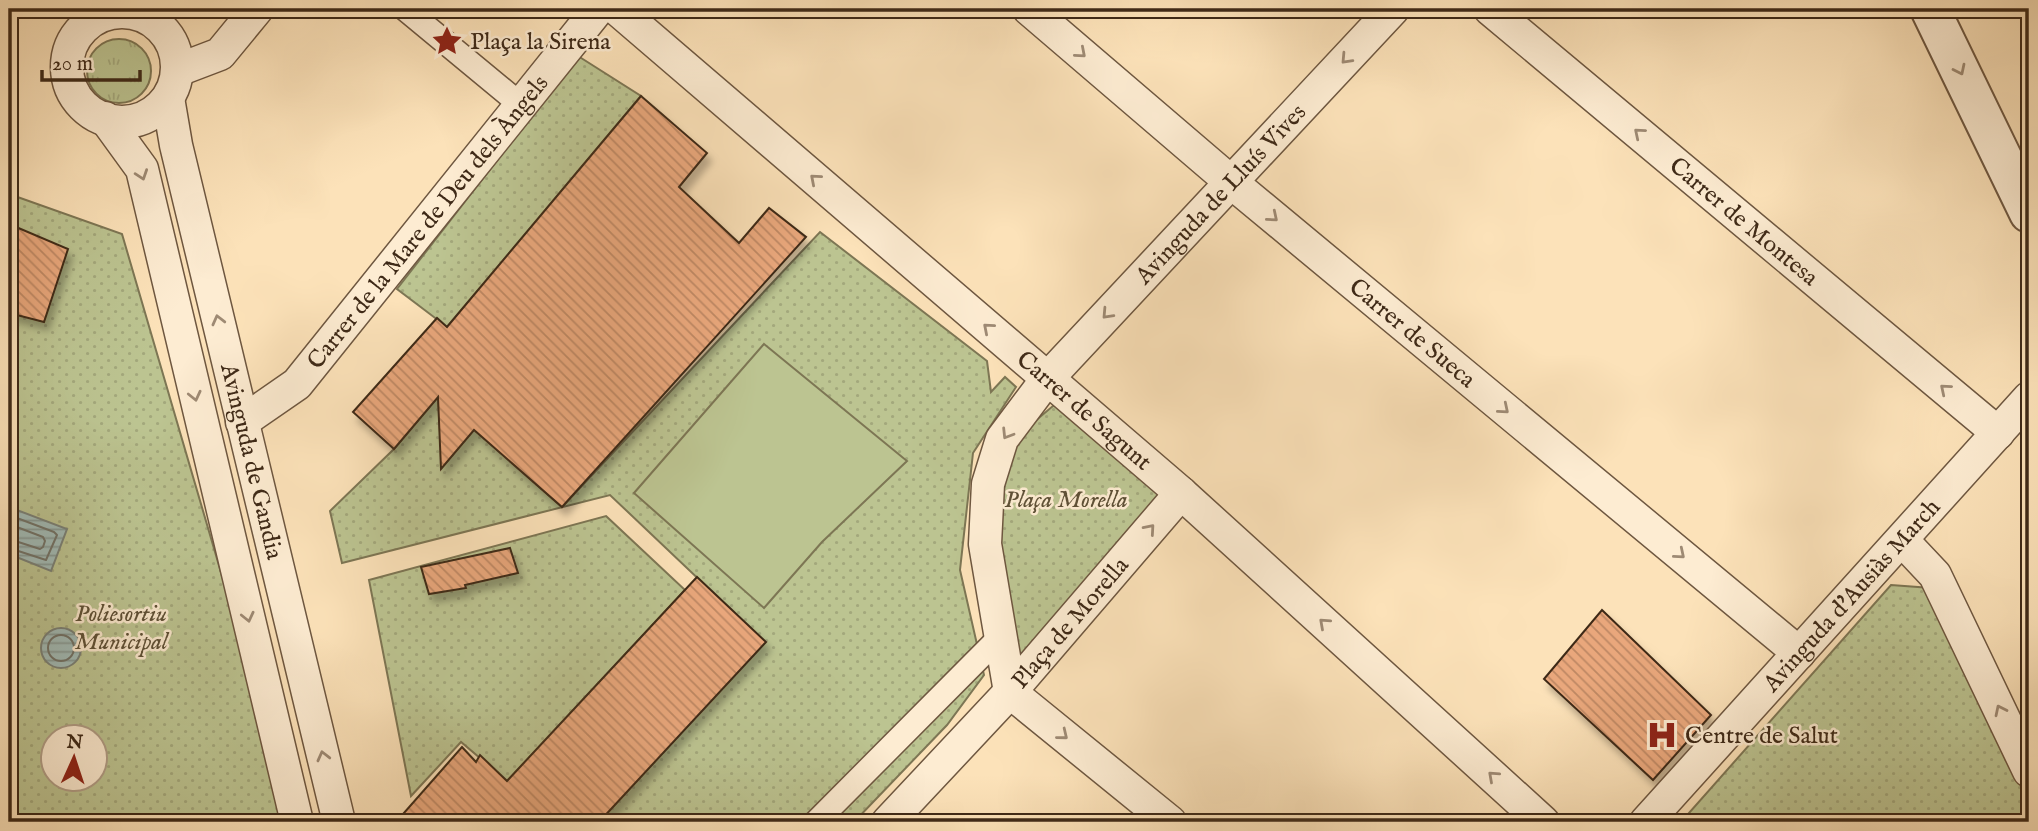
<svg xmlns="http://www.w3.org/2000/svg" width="2038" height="831" font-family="'IM FELL English',serif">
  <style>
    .grass { fill: url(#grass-tufts); stroke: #7d7654; stroke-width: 2 }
    .park { fill: url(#park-dots); stroke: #7d7654; stroke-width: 2; fill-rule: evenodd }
    .pitch { fill: #bcc491; stroke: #7d7654; stroke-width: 2 }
    .water { fill: url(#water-rules); stroke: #798178; stroke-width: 2 }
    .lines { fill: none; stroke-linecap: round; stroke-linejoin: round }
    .shore { stroke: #707268; stroke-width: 2 }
    .building { fill: url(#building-back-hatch); stroke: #3e2917; stroke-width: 2; filter: url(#shadow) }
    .pedestrian-casing { stroke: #6e5740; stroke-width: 26 }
    .minor-casing { stroke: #6e5740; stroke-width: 35 }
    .tertiary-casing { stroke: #6e5740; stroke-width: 42 }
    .pedestrian { stroke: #fdecd2; stroke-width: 23 }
    .minor { stroke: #fdecd2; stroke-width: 32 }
    .tertiary { stroke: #fdecd2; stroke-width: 38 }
    .oneway { stroke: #9e8a74 }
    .labels { text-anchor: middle; stroke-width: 5; stroke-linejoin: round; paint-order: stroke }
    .poi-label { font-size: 24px; fill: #3e2917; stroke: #fdecd2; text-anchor: start }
    .street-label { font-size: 24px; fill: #3e2917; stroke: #fdecd2 }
    .park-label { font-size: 24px; font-style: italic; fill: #5e5036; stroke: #fdecd2 }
  </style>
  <defs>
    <pattern id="grass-tufts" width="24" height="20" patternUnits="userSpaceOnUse" patternTransform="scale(1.75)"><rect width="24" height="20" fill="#bcc491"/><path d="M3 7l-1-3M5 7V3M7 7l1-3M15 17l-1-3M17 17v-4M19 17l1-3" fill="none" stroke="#a3a87c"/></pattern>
    <pattern id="park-dots" width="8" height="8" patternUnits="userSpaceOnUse" patternTransform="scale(1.75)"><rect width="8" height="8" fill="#bcc491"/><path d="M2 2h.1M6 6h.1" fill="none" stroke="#a3a87c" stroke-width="1.8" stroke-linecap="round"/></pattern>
    <pattern id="water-rules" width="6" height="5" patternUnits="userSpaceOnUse" patternTransform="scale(1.75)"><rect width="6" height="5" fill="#a1bcb8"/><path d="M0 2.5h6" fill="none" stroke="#859995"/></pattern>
    <pattern id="building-back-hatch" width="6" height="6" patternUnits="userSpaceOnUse" patternTransform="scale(1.75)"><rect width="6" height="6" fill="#e9a77b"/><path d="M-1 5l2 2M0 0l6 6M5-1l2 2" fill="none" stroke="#be8864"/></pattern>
    <filter id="shadow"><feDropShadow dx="4.5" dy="8" stdDeviation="3.5" flood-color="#0004"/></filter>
  </defs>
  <rect width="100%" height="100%" fill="#fce2b9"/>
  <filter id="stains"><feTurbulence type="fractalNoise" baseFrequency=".00286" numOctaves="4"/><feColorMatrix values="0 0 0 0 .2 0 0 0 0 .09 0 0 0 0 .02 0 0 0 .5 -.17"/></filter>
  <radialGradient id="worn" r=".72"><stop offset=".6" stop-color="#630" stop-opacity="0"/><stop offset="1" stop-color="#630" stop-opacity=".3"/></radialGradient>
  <!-- grass -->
  <path class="grass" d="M87 71a32 32 0 1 1 64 0a32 32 0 1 1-64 0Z"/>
  <!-- park -->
  <path class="park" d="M578,56L641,96L447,327L397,289Z
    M9,194L122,234L294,822H9ZM52,736H94V778H52Z
    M820,232L987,361L991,392L1005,377L1016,387L973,453L960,570L984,675L947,725L854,822H599L765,642L610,495L342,563L330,511L394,449L438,397L442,468L474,429L562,507Z
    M1060,400L1163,492L1016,660L1000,560L997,483L1014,439Z
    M606,516L685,590L507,781L461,742L411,796L369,580Z
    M1891,585L1931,588L2029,797V822H1681Z"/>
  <!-- pitch -->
  <path class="pitch" d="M764,344L907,461L822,542L764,608L634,493Z"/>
  <!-- water -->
  <path class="water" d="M9,507L67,529L51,571L9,554Z
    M41 648a20 20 0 1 1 40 0a20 20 0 1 1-40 0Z"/>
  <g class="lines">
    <!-- shore -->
    <path class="shore" d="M9,515L54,532L57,535L46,560L9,548
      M9,524L43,537L45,541L43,547L40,549L9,539
      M48 648a13 13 0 1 1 26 0a13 13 0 1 1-26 0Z"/>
  </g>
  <!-- building -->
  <path class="building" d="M641,96L707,153L679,187L739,243L769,208L806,237L562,507L474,430L441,469L438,397L394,449L353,412L437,318L447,327Z
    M9,224L68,249L44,322L9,313Z
    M510,548L518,573L465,585L466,588L429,594L421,567Z
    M697,577L766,642L599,822H396L462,747L476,762L480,755L507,781Z
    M1602,610L1711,715L1653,780L1544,679Z"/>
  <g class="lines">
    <!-- pedestrian casing -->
    <g class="pedestrian-casing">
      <path id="pedestrian" d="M405,9L521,105
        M816,822L1001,636"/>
    </g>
    <!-- minor casing -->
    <g class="minor-casing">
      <g id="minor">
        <path id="s1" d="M617,9L1181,493L1543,822"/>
        <path id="s2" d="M1029,9L1231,182L1799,653"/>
        <path id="s3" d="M1490,9L1998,433"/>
        <circle cx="122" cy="67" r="55"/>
        <path d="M178,70L220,54L257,9"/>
        <path id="s4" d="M168,98L176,145L339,822"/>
        <path d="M105,118L142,169L297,822"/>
        <path id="s5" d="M242,422L297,384L598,9"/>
        <path d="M1902,540L1935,575L2029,771"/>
        <path id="s6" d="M1010,692L985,544L988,484L1002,439L1047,379L1393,9"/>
        <path d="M1010,692L1170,822"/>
        <path id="s7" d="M888,822L1010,692L1181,493"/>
        <path id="s8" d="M1646,822L2029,398"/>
      </g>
    </g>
    <!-- tertiary casing -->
    <g class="tertiary-casing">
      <path id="tertiary" d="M1930,9L2029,213"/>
    </g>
    <!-- pedestrian -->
    <use href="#pedestrian" class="pedestrian"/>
    <!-- minor -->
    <use href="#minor" class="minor"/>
    <!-- tertiary -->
    <use href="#tertiary" class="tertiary"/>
  </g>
  <!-- one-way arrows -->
  <defs><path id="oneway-chevron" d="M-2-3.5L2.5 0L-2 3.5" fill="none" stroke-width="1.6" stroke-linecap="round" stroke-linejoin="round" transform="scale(1.75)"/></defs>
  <g class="oneway">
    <use href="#oneway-chevron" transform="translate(1081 53) rotate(41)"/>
    <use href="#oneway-chevron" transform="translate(1346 59) rotate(133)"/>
    <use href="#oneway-chevron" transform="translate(1960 70) rotate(64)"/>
    <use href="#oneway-chevron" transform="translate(1639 133) rotate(-140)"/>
    <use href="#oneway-chevron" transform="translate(142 175) rotate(71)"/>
    <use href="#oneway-chevron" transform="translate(815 179) rotate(-139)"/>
    <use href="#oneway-chevron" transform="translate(1273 217) rotate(40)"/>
    <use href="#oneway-chevron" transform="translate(1107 314) rotate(133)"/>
    <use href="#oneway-chevron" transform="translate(218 320) rotate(-104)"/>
    <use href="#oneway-chevron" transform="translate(988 328) rotate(-139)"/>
    <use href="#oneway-chevron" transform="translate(1945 389) rotate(-140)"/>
    <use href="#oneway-chevron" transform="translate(195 396) rotate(77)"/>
    <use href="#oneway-chevron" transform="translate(1504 409) rotate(40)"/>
    <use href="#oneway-chevron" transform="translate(1007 434) rotate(122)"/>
    <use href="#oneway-chevron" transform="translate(1150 529) rotate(-49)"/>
    <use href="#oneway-chevron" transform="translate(1680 554) rotate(40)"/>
    <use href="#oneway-chevron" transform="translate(248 617) rotate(77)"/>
    <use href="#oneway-chevron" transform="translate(1324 623) rotate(-138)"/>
    <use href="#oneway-chevron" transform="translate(2000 710) rotate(-116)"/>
    <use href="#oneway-chevron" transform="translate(1063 735) rotate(39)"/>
    <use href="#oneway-chevron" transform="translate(323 756) rotate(-104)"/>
    <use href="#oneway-chevron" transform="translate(1493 776) rotate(-138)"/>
  </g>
  <!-- icons -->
  <defs>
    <g id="sight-bare" transform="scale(2.415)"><path d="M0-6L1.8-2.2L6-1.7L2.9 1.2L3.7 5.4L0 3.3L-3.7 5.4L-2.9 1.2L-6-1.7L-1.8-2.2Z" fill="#8f2418" stroke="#fdecd2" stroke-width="2.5" paint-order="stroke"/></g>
    <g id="hospital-bare" transform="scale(2.415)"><path d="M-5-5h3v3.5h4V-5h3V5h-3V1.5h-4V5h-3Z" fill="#8f2418" stroke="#fdecd2" stroke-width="2.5" paint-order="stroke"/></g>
  </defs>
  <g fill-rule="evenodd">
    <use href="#sight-bare" x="447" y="41"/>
    <use href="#hospital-bare" x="1662" y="735"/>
  </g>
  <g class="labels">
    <!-- poi labels -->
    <g class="poi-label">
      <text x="470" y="49">Plaça la Sirena</text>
      <text x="1685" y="743">Centre de Salut</text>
    </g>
    <!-- street labels -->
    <g class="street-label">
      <text dy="8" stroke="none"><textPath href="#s6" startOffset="586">Avinguda de Lluís Vives</textPath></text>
      <text dy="8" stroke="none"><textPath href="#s3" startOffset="331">Carrer de Montesa</textPath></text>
      <text dy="8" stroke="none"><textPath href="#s5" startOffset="275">Carrer de la Mare de Deu dels Àngels</textPath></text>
      <text dy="8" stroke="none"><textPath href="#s2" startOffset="502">Carrer de Sueca</textPath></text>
      <text dy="8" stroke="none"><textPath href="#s1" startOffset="616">Carrer de Sagunt</textPath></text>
      <text dy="8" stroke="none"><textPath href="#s4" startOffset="373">Avinguda de Gandia</textPath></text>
      <text dy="8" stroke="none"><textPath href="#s8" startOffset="306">Avinguda d'Ausiàs March</textPath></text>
      <text dy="8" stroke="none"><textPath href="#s7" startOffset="270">Plaça de Morella</textPath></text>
    </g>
    <!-- park labels -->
    <g class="park-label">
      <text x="1066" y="507">Plaça Morella</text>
      <text x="121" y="621">Poliesortiu<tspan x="121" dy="28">Municipal</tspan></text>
    </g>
  </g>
  <!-- margin -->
  <rect width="2038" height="831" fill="none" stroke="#fce2b9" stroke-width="35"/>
  <rect x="10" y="10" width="2017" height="810" fill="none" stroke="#3e2917" stroke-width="3.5"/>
  <rect x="18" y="18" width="2003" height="796" fill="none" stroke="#3e2917" stroke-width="2"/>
  <!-- north arrow -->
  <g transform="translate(74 758) rotate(3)"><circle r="33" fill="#fdecd2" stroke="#b19e87" stroke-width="2"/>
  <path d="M0-5L12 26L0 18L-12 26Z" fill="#8f2418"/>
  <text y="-10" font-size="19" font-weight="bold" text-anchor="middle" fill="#3e2917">N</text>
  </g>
  <!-- scale -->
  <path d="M42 70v10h98v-10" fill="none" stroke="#3e2917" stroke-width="3.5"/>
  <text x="52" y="70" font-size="21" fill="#3e2917" stroke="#fdecd2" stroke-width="5" paint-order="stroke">20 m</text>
  <rect width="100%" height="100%" filter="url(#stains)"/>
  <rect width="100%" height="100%" fill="url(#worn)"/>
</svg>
